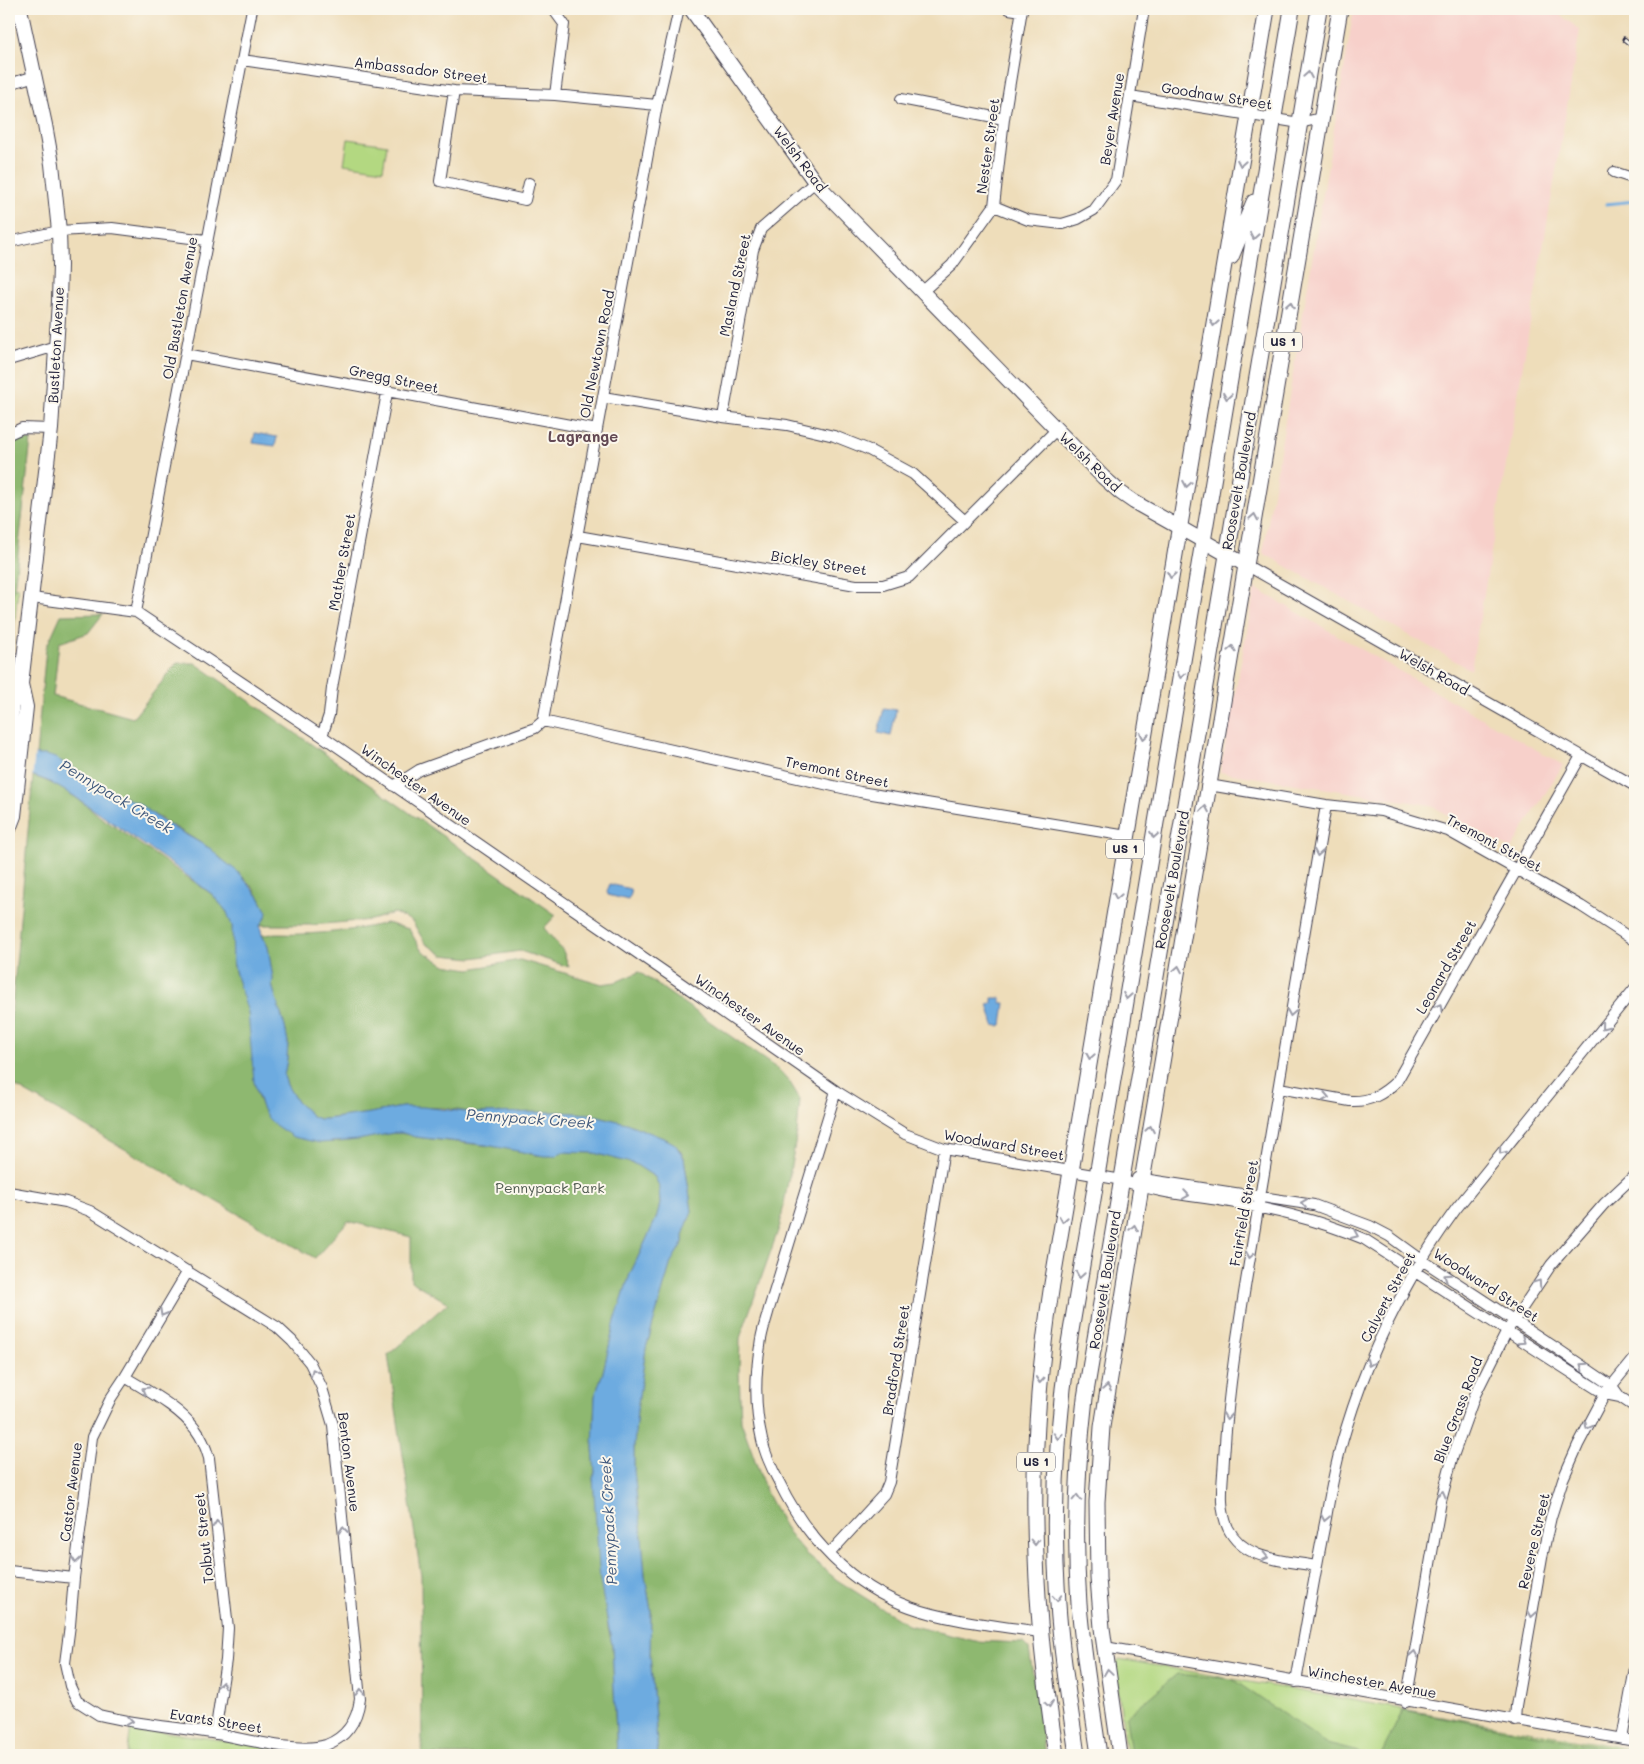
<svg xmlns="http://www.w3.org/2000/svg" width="1644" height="1764" font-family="Mali,sans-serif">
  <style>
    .built { fill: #f7d0ca }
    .green { fill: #b3d881; stroke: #6a7d5e }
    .forest { fill: #8eb86f; stroke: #586d55 }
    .water { fill: #6dabe0; stroke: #48668e }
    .pier { fill: #eeddba }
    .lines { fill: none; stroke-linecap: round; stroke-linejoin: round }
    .stream { stroke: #6dabe0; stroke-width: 3 }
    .minor-casing { stroke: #413e4e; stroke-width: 12 }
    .major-casing { stroke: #413e4e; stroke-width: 16 }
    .highway-casing { stroke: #413e4e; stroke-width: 17 }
    .minor { stroke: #fff; stroke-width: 10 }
    .major { stroke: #fff; stroke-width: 14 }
    .highway { stroke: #fff; stroke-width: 15 }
    .rail-casing { stroke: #22223b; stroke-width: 5 }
    .rail { stroke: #fbf7ec; stroke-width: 3; stroke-dasharray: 9; stroke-linecap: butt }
    .oneway { stroke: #9c9ca7 }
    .labels { text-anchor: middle; stroke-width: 4; stroke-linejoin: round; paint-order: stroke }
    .shield { fill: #fbf7ec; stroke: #636270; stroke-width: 1 }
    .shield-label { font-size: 12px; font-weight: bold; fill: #22223b }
    .street-label { font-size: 14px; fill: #22223b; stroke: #fbf7ec }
    .park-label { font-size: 14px; fill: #4e5950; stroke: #fbf7ec }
    .neighbourhood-label { font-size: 15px; font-weight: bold; fill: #634954; stroke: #fbf7ec }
    .water-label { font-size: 15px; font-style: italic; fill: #40597d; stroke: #fbf7ec }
  </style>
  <rect width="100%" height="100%" fill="#fbf7ec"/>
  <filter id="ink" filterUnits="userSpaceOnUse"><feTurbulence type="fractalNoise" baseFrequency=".02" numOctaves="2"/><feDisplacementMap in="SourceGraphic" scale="10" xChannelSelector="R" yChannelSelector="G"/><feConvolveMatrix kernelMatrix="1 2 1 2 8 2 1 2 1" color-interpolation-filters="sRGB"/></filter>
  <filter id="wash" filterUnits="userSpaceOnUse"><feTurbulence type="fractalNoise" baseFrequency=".0096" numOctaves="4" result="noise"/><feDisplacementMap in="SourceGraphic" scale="20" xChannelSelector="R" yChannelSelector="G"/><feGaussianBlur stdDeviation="1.12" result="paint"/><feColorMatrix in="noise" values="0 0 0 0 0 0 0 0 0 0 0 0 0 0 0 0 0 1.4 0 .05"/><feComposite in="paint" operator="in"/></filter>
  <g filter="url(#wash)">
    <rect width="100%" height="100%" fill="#eeddba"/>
    <!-- built -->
    <path class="built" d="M1354,9H1553L1580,30L1471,670L1263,553Z
      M1255,588L1563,765L1511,849L1430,805L1220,772Z"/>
    <!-- green -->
    <path class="green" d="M348,139L387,145L383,170L344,164Z
      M9,587L18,588L9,679Z
      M1119,1659L1635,1750V1755H1127L1115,1666Z
      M131,1727L302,1752L305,1755H127Z"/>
    <!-- forest -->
    <path class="forest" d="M14,440H31L13,598L9,593V453Z
      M103,614L88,633L59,643L53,696L133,718L177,663H195L556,915L544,928L563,951L569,967L520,951L472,958L443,955L425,943L412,921L394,913L371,920L311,925H260L266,917C262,885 231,870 211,849L125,797L105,790L77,770L55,758L36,755L46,648L61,615Z
      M33,776C58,784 80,799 99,816L213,895C218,902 225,908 229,916C236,929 232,946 233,961C235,979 244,994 248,1012C259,1060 239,1117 300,1138C318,1144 341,1143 360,1139C379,1136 397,1129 415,1137L506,1148L535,1155L556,1156L562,1152L594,1153L635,1164L655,1177L659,1185L660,1204L656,1219L630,1274L615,1321L603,1372L595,1396L593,1448L595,1472L593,1478L608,1628L612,1644L617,1755H422L421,1576L388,1355L448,1303L411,1281V1237L348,1221L315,1258L13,1085L9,1078V1041Z
      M386,923L409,929L421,950L445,965L470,969L520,960L602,984L616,982L639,972L779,1070L789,1081L800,1099L797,1133L780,1225L740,1338L739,1372L741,1421L767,1494L788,1533L806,1554L837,1580L908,1625L975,1641L1023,1643L1029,1649L1045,1755H658L650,1654L651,1611L645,1576L641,1526L637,1500L634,1470V1446L637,1410L646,1348L671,1262L683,1242V1235L692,1211L684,1157L679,1149L668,1140L626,1123L590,1114L559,1112L475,1113L445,1108L402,1107L370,1113L326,1119H319L312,1116L297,1102L287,1085L284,1076L287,1059L288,1042L285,1027L274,992L272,985L273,979L268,947L262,935C275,933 288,935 301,934C330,933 358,930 386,923Z
      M1177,1674L1232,1679L1327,1744L1370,1755H1131L1126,1717Z
      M1403,1710L1635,1753V1755H1381Z"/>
    <!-- water -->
    <path class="water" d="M255,433L277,437L275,446L253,443Z
      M884,708L896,710L891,736L878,733Z
      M9,741L36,755H46L55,758L77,770L105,790L138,803L162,821L211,849L220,858L238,872L259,897L267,912L266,917L260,925L262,935L268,947L273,979L272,985L274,992L285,1027L288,1042L287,1059L284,1076L287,1085L297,1102L312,1116L319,1119H326L370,1113L402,1107H423L475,1113L559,1112L590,1114L626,1123L668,1140L675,1144L684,1158L692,1211L683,1235V1242L671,1262L646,1348L637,1410L634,1446V1470L637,1500L641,1526L645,1576L651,1611L650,1654L658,1755H617L612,1645L600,1581L593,1478L595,1472L593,1448L595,1396L603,1372L615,1321L630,1274L656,1219L660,1204L659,1186L655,1177L635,1164L594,1153L562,1152L556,1156H544L486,1145L415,1137L403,1133H393L358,1140L320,1143L293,1137L275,1125L268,1118L262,1108L254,1082L248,1012L237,979L233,961L232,926L227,912L213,895L176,867L74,796L48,781L9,767Z
      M610,884L630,889L631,894L628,900L608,895L607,891Z
      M992,998H1001V1003H1005L1002,1025L998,1026L994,1025L988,1004L992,1003Z"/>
    <!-- pier -->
    <path class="pier" d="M9,738L35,752L32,778L9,769Z"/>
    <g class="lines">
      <!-- stream -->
      <path class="stream" d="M1606,204L1635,201"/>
    </g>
  </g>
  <g filter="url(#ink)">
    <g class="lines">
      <!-- minor casing -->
      <g class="minor-casing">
        <path id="minor" d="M553,9L564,24L555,95
          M1009,9L1022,11
          M242,60L454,91L555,95L657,105
          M9,84L35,76
          M454,91L440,181L525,200L529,183
          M1130,96L1300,123L1321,118
          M901,99L1004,119
          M1614,172L1635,179
          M994,206L1028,220L1062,224L1078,219L1094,210L1116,180L1144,9
          M9,242L59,231L112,228L206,240
          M923,291L952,265L994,206L1004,119L1022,9
          M186,354L597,430
          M9,360L56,346
          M603,397L723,417L787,425L834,436L867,449L913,474L965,521
          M723,417L753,250L761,229L815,182
          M9,434L22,428L51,429
          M578,536L856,585H883L909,577L1056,430
          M1246,565L1635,786
          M32,598L136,612L322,736L675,979L836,1091L905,1134L944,1149L1122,1180C1153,1192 1186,1195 1219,1200C1270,1209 1317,1219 1364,1239L1586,1382L1605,1394L1620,1397L1635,1407
          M136,612L252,9
          M543,721L860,792L1127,836
          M322,736L329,715L332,688L387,393
          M1209,785L1326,805L1381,811L1448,831L1581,906L1635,941
          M394,786L419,770L535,728L543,721L657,105L679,9
          M1279,1088L1350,1101C1370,1102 1382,1095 1397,1081L1581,756
          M836,1091L769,1309C766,1321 761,1333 760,1346C755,1376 755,1410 762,1440C765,1454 772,1469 779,1482C806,1538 851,1586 910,1607C948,1621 1000,1626 1041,1632
          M1137,1178L1314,1205L1370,1226L1389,1236L1422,1260L1556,1348L1612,1386L1620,1397
          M9,1192L66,1202L90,1211L277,1327L292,1341L310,1363L322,1388L333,1425L360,1699C357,1721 347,1737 326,1745C299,1754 241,1738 212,1733C174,1727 136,1724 99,1715L77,1701L70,1686L65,1663L70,1625L74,1578L92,1437L111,1398L125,1377L188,1271
          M125,1377C149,1392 179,1407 196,1430C203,1439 206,1448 209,1458L228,1628L226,1660L215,1734
          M829,1554L884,1494L889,1482L944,1149
          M1316,1566C1284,1560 1244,1561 1228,1528C1218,1506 1223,1482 1224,1458C1229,1370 1246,1284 1260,1197C1282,1066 1303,935 1326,805
          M9,1571L74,1578
          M1105,1647L1635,1741
          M1296,1682C1306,1627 1315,1572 1326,1518C1331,1488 1337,1458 1346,1429C1370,1350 1408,1275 1456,1209L1635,988
          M1406,1702L1441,1501L1452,1459L1475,1395L1507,1331L1551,1265L1604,1204L1635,1175
          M1515,1721L1516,1706L1542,1557L1551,1517L1563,1479L1578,1445L1605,1394L1635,1357
          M1622,1739L1635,1668"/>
      </g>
      <!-- major casing -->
      <g class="major-casing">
        <path id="major" d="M691,9L815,182L1103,477L1121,493L1134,502L1246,565
          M9,740L12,702L21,684L51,429L59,301L60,265L59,231L52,164L45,125L20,9
          M9,829L14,816L26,707L21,684"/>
      </g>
      <!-- highway casing -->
      <g class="highway-casing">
        <path id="highway" d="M1231,257L1254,202
          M1056,1755C1046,1689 1038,1623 1036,1556C1032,1465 1038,1374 1052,1284L1267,9
          M1077,1755C1070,1705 1061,1655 1058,1604C1052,1516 1056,1430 1069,1343L1292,9
          M1099,1755C1092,1705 1083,1655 1079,1604C1074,1535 1077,1467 1085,1398L1319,9
          M1120,1755L1102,1628L1098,1578L1097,1502L1102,1427L1141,1187L1340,9"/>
      </g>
      <!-- minor -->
      <use href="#minor" class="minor"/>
      <!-- major -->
      <use href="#major" class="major"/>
      <!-- highway -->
      <use href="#highway" class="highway"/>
      <!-- rail casing -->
      <g class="rail-casing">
        <path id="rail" d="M1624,39L1635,48"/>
      </g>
      <!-- rail -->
      <use href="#rail" class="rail"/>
    </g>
    <!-- one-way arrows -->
    <defs><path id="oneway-chevron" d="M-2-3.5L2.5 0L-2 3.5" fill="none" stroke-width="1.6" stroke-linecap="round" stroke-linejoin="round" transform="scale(1.25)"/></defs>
    <g class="oneway">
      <use href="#oneway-chevron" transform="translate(1308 75) rotate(-80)"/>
      <use href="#oneway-chevron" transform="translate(1241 163) rotate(100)"/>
      <use href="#oneway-chevron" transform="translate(1254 236) rotate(99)"/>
      <use href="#oneway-chevron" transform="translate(1290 305) rotate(-80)"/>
      <use href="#oneway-chevron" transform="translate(1214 323) rotate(100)"/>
      <use href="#oneway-chevron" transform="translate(1227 396) rotate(99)"/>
      <use href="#oneway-chevron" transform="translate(1187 484) rotate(100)"/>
      <use href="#oneway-chevron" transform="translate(1254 517) rotate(-80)"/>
      <use href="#oneway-chevron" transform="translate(1171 575) rotate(99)"/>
      <use href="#oneway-chevron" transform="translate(1232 649) rotate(-80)"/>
      <use href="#oneway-chevron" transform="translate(1181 675) rotate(100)"/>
      <use href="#oneway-chevron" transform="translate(1144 736) rotate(100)"/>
      <use href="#oneway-chevron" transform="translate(1205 809) rotate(-80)"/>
      <use href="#oneway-chevron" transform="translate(1154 835) rotate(100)"/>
      <use href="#oneway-chevron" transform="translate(1318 853) rotate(100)"/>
      <use href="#oneway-chevron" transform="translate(1117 896) rotate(100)"/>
      <use href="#oneway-chevron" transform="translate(1178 969) rotate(-80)"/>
      <use href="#oneway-chevron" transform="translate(1127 996) rotate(100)"/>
      <use href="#oneway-chevron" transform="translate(1439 1007) rotate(-60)"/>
      <use href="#oneway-chevron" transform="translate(1291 1013) rotate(100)"/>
      <use href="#oneway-chevron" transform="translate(1604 1026) rotate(129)"/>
      <use href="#oneway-chevron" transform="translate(1090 1056) rotate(100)"/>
      <use href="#oneway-chevron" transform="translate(1326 1097) rotate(11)"/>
      <use href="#oneway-chevron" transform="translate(1150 1129) rotate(-80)"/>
      <use href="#oneway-chevron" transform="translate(1502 1151) rotate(129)"/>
      <use href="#oneway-chevron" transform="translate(1186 1195) rotate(9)"/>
      <use href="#oneway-chevron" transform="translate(1304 1203) rotate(-172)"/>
      <use href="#oneway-chevron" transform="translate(1063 1219) rotate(100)"/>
      <use href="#oneway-chevron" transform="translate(1134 1228) rotate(-81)"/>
      <use href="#oneway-chevron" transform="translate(1355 1235) rotate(23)"/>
      <use href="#oneway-chevron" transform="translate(1250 1255) rotate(100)"/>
      <use href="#oneway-chevron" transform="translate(1080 1275) rotate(99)"/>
      <use href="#oneway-chevron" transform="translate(1447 1277) rotate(-147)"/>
      <use href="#oneway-chevron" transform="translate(1538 1283) rotate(-56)"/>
      <use href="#oneway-chevron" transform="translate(163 1313) rotate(120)"/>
      <use href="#oneway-chevron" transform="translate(1522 1341) rotate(33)"/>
      <use href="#oneway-chevron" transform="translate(1370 1363) rotate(113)"/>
      <use href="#oneway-chevron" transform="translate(1583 1366) rotate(-145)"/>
      <use href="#oneway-chevron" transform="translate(314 1372) rotate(-116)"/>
      <use href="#oneway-chevron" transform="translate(1040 1380) rotate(95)"/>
      <use href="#oneway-chevron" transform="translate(1107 1388) rotate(-81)"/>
      <use href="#oneway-chevron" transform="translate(145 1390) rotate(-148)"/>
      <use href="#oneway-chevron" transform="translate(1227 1416) rotate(97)"/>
      <use href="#oneway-chevron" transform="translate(1588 1426) rotate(118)"/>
      <use href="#oneway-chevron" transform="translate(1058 1436) rotate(94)"/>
      <use href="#oneway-chevron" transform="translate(1442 1494) rotate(-76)"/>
      <use href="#oneway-chevron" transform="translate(1077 1498) rotate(-88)"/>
      <use href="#oneway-chevron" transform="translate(1325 1518) rotate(101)"/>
      <use href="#oneway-chevron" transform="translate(217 1524) rotate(-96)"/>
      <use href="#oneway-chevron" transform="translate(343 1530) rotate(-96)"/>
      <use href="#oneway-chevron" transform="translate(1035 1542) rotate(89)"/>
      <use href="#oneway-chevron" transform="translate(1265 1557) rotate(13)"/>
      <use href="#oneway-chevron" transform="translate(76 1560) rotate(98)"/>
      <use href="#oneway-chevron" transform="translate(1057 1598) rotate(86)"/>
      <use href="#oneway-chevron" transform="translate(1532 1614) rotate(100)"/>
      <use href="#oneway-chevron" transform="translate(1414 1654) rotate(-80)"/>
      <use href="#oneway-chevron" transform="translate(1108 1672) rotate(-98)"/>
      <use href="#oneway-chevron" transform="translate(222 1685) rotate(-81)"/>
      <use href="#oneway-chevron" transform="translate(360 1692) rotate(-94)"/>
      <use href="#oneway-chevron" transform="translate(1049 1704) rotate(82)"/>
      <use href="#oneway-chevron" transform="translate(130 1721) rotate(8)"/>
    </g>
  </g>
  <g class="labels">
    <!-- shield labels -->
    <g class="shield">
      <rect x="1264" y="332.5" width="38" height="19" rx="4"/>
      <rect x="1106" y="839.5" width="38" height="19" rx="4"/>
      <rect x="1017" y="1452.5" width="38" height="19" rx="4"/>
    </g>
    <g class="shield-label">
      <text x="1283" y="346">US 1</text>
      <text x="1125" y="853">US 1</text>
      <text x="1036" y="1466">US 1</text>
    </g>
    <!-- street labels -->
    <g class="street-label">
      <text transform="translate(421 70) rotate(7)" y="5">Ambassador Street</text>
      <text transform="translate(1217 96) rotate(9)" y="5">Goodnaw Street</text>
      <text transform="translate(1112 119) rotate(-81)" y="5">Beyer Avenue</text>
      <text transform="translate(988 146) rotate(-82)" y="5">Nester Street</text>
      <text transform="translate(800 159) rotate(53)" y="5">Welsh Road</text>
      <text transform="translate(735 285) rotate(-78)" y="5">Masland Street</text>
      <text transform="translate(180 308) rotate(-80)" y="5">Old Bustleton Avenue</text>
      <text transform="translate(56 345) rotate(-87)" y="5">Bustleton Avenue</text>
      <text transform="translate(597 354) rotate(-79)" y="5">Old Newtown Road</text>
      <text transform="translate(394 379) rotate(12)" y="5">Gregg Street</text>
      <text transform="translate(1090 462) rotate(44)" y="5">Welsh Road</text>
      <text transform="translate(1239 481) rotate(-80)" y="5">Roosevelt Boulevard</text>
      <text transform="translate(342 562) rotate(-80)" y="5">Mather Street</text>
      <text transform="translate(819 563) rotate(9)" y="5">Bickley Street</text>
      <text transform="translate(1434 672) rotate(30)" y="5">Welsh Road</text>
      <text transform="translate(837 772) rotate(12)" y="5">Tremont Street</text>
      <text transform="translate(416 785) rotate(35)" y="5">Winchester Avenue</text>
      <text transform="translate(1494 843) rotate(28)" y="5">Tremont Street</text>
      <text transform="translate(1172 880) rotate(-80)" y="5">Roosevelt Boulevard</text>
      <text transform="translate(1446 967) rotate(-60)" y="5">Leonard Street</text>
      <text transform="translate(750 1015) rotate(35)" y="5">Winchester Avenue</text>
      <text transform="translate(1004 1145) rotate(10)" y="5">Woodward Street</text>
      <text transform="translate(1244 1213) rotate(-80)" y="5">Fairfield Street</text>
      <text transform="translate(1105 1280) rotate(-81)" y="5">Roosevelt Boulevard</text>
      <text transform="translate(1486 1285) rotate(33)" y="5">Woodward Street</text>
      <text transform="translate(1388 1297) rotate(-62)" y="5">Calvert Street</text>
      <text transform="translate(896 1360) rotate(-81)" y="5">Bradford Street</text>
      <text transform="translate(1458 1410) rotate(-69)" y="5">Blue Grass Road</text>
      <text transform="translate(349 1462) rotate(83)" y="5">Benton Avenue</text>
      <text transform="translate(71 1492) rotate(-83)" y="5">Castor Avenue</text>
      <text transform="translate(204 1538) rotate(-96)" y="5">Tolbut Street</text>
      <text transform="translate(1534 1541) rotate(-77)" y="5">Revere Street</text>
      <text transform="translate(1372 1682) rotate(10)" y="5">Winchester Avenue</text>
      <text transform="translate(216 1721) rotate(9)" y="5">Evarts Street</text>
    </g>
    <!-- park labels -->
    <g class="park-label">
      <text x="550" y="1193">Pennypack Park</text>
    </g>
    <!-- neighbourhood labels -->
    <g class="neighbourhood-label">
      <text x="583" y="442">Lagrange</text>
    </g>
    <!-- water labels -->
    <g class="water-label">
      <text transform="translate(116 797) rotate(31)" y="5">Pennypack Creek</text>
      <text transform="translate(530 1119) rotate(4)" y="5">Pennypack Creek</text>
      <text transform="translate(609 1521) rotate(-93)" y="5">Pennypack Creek</text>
    </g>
  </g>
  <!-- margin -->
  <rect width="1644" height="1764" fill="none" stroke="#fbf7ec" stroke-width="30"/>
</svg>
